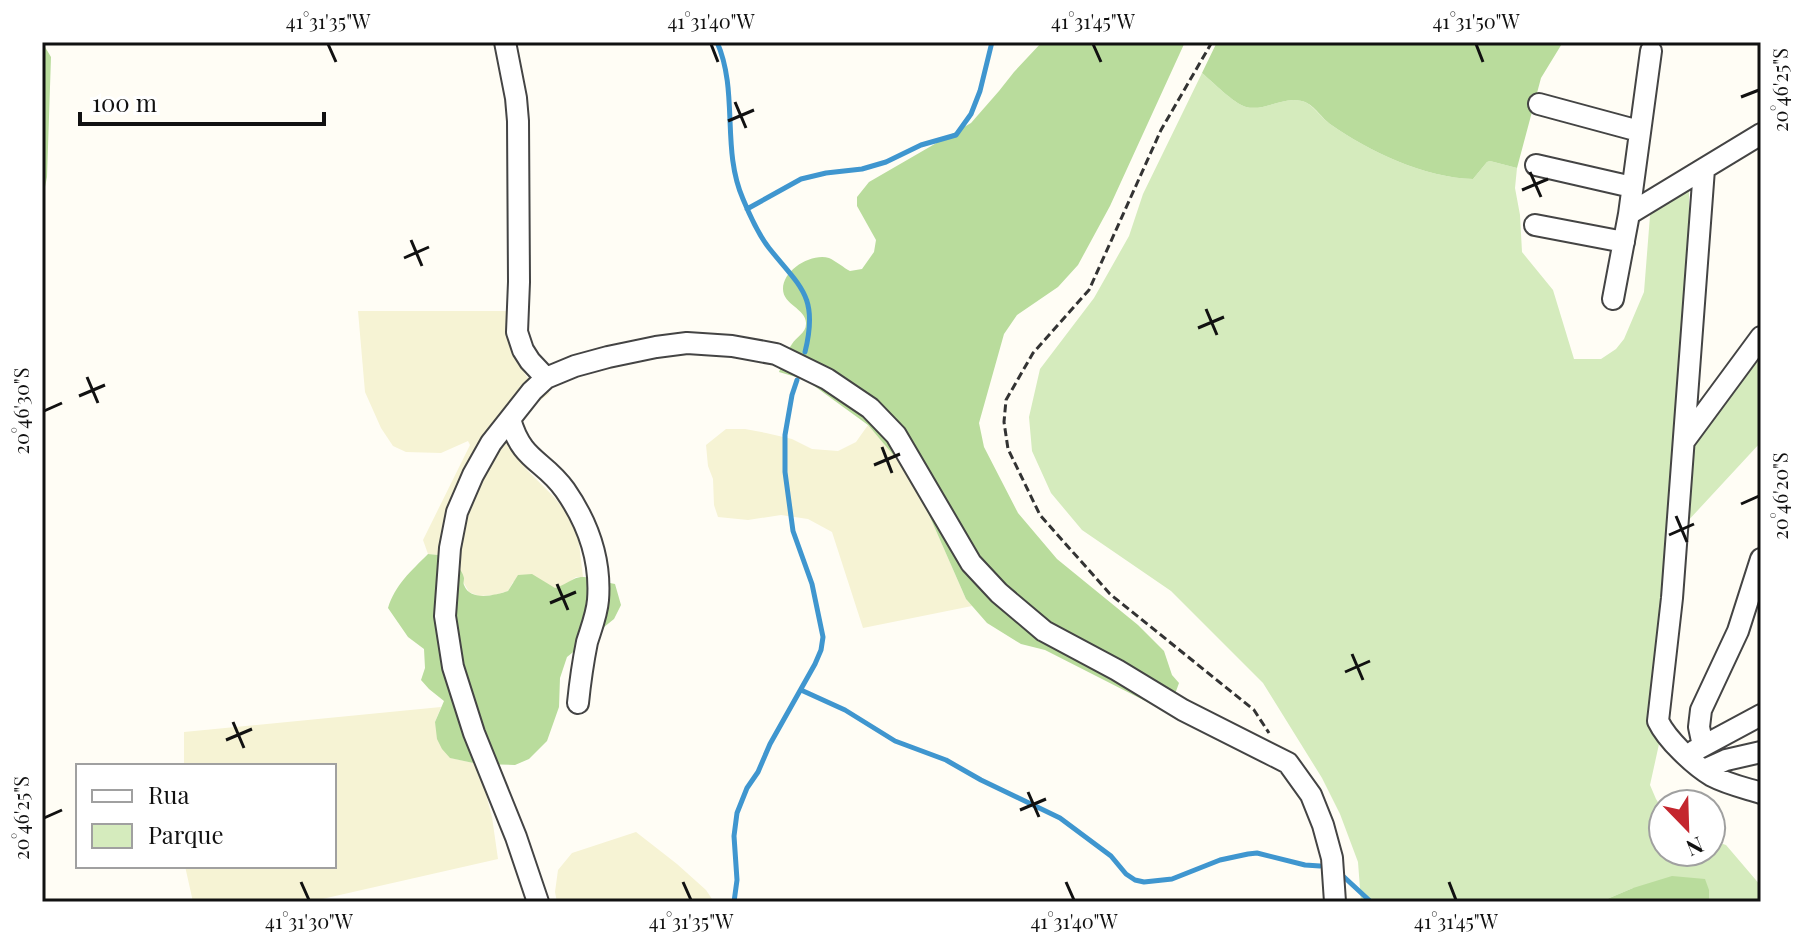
<svg xmlns="http://www.w3.org/2000/svg" width="1803" height="944" font-family="'Playfair Display',serif">
  <style>
    .farmland { fill: #f6f3d4 }
    .green { fill: #d5ebbd }
    .forest { fill: #b9dc9c }
    .lines { fill: none; stroke-linecap: round; stroke-linejoin: round }
    .stream { stroke: #3f96cf; stroke-width: 5 }
    .street-casing { stroke: #444; stroke-width: 24 }
    .path { stroke: #333; stroke-width: 3; stroke-dasharray: 8 4; stroke-linecap: butt }
    .street { stroke: #fff; stroke-width: 20 }
    .ticks { fill: none; stroke: #111; stroke-width: 3 }
    .neatline { fill: none; stroke: #111; stroke-width: 3 }
    .ticks-label { font-size: 20px; text-anchor: middle; fill: #111 }
  </style>
  <rect width="100%" height="100%" fill="#fffdf5"/>
  <!-- farmland -->
  <path class="farmland" d="M358,311H514V357L527,377L550,393L533,406L509,439L514,452L527,470L554,497L572,520L579,543L583,577H576L565,585L555,588L513,582L508,591L495,595L479,596L469,592L448,556L428,554L423,540L470,445L468,441L441,453L406,452L393,446L381,428L365,392Z
    M868,425L907,470L919,492L966,599L972,606L863,628L832,532L808,519L781,515L748,520L718,517L714,505L713,479L708,466L706,445L726,429H745L766,433L792,439L812,449L838,451L856,442Z
    M441,707L435,722L451,758L478,764L492,817L498,859L309,902H193L185,866H334V766H184V732Z
    M636,832L677,864L706,890L714,902H557L555,892L558,870L572,853Z"/>
  <!-- green -->
  <path class="green" d="M1202,73C1213,82 1233,103 1246,107C1266,112 1287,93 1307,103C1315,108 1322,118 1330,124C1368,151 1425,178 1473,179L1487,162L1490,161L1517,168L1515,188L1520,215L1522,252L1553,290L1574,359H1601L1616,349L1624,339L1644,292L1651,203L1689,186V231L1681,370L1687,448L1761,348V442L1686,523L1663,726L1650,785L1656,799L1663,810V852H1711V840L1726,845L1761,886V902H1709L1710,900L1633,888L1600,902H1361L1358,862L1340,814L1322,778L1263,683L1171,591L1082,530L1051,493L1032,451L1029,417L1040,369L1094,298L1129,236L1143,194Z"/>
  <!-- forest -->
  <path class="forest" d="M42,42L51,57L47,177L42,202Z
    M1042,42H1185L1110,206L1078,265L1058,287L1017,315L1004,334L979,423L984,447L1018,513L1057,559L1138,625L1164,651L1172,675L1179,683L1175,694L1164,706L1157,707L1045,650L1021,644L987,623L966,599L919,492L906,470L868,425L806,380L779,372C783,363 786,352 792,344C796,337 806,333 806,324C807,309 783,305 783,289C783,270 811,253 829,258C836,261 844,268 850,271L862,269L874,252L876,240L857,206V197L869,182L971,123L999,91L1014,72Z
    M1217,42H1563L1541,78L1517,168L1490,161L1487,162L1473,179C1425,178 1368,151 1330,124C1322,118 1316,108 1307,103C1287,93 1266,112 1246,107C1233,103 1213,82 1202,73Z
    M428,554L448,556C454,563 462,569 464,578C464,581 463,583 464,585C470,602 496,595 508,591L518,575L532,574L555,588C562,586 567,582 574,579C586,573 602,582 615,584L621,605L614,619L567,657L560,678L559,707L547,741L529,759L515,765L478,764L450,758L442,749L437,739L435,722L444,701L429,689L421,680L425,668L424,649L408,637L388,608C395,585 411,571 428,554Z
    M1672,876L1705,879L1709,890V902H1600L1633,888Z"/>
  <g class="lines">
    <!-- stream -->
    <path class="stream" d="M717,42C739,92 721,149 743,199C750,216 758,234 769,248C800,287 819,296 805,352
      M747,209L801,179L826,173L862,169L886,162L921,145L956,135L971,114L980,91L992,42
      M801,690L845,710L895,741L946,760L981,780L1060,818L1111,856L1126,874L1135,880L1144,882L1172,879L1220,860L1248,854L1257,853L1305,865L1320,866
      M1344,877L1371,902
      M734,902L737,880L734,836L737,813L747,788L758,772L770,744L815,664L821,650L823,637L812,584L793,531L785,472V435L792,395L797,380"/>
    <!-- street casing -->
    <g class="street-casing">
      <path id="street" d="M505,42L516,98L518,121L519,282L517,332L523,350L530,361L546,378
        M1539,104L1639,131
        M1536,165L1632,187
        M1704,169L1672,598L1658,721C1667,740 1694,765 1712,776C1727,784 1745,788 1761,793
        M1629,214L1761,134
        M1535,225L1624,242
        M1613,299L1629,214L1651,51
        M510,419C522,462 543,459 565,490C588,523 601,561 598,600C597,614 591,629 587,642C583,662 580,683 578,703
        M1685,440L1761,337
        M1703,746L1699,727L1701,710L1738,631L1761,559
        M1694,751L1761,715
        M1704,770L1726,760L1761,752
        M538,902L516,837L474,733L453,667L445,616L450,548L457,512L473,475L491,443L532,391L546,378L575,366L608,357L656,347L687,343L732,346L776,354L827,379L870,408L896,435L971,563L999,593L1044,631L1117,670L1183,710L1288,763L1311,795L1323,825L1332,858L1335,902"/>
    </g>
    <!-- path -->
    <path class="path" d="M1212,42L1161,130L1089,290L1033,353L1006,400L1004,422L1008,449L1040,515L1110,594L1254,710L1269,733"/>
    <!-- street -->
    <use href="#street" class="street"/>
  </g>
  <!-- ticks -->
  <path class="ticks" d="M328,44L336,62M711,44L718,62M1093,44L1101,62M1476,44L1483,62M1741,97L1759,90M735,102L746,128M728,121L754,110M1530,172L1541,197M1522,190L1548,179M411,240L422,266M404,258L429,247M1206,309L1217,335M1198,328L1224,317M87,377L98,403M79,396L105,385M44,411L62,403M882,447L892,473M874,465L900,454M1741,504L1759,496M1676,516L1687,542M1669,535L1694,524M557,584L568,610M550,603L576,592M1352,654L1363,680M1345,672L1370,661M233,722L244,748M226,740L252,729M1028,792L1039,817M1020,810L1046,799M44,818L62,810M301,882L309,900M683,882L691,900M1066,882L1074,900M1449,882L1456,900"/>
  <!-- border -->
  <rect width="1803" height="944" fill="none" stroke="#ffffff" stroke-width="88"/>
  <!-- legend -->
  <rect x="76" y="764" width="260" height="104" fill="#ffffff" stroke="#a0a0a0" stroke-width="2"/>
  <rect x="92" y="790" width="40" height="12" fill="#ffffff" stroke="#a0a0a0" stroke-width="2"/>
  <text x="148" y="804" font-size="24" fill="#111111">Rua</text>
  <rect x="92" y="824" width="40" height="24" fill="#d5ebbd" stroke="#a0a0a0" stroke-width="2"/>
  <text x="148" y="844" font-size="24" fill="#111111">Parque</text>
  <!-- north arrow -->
  <g transform="translate(1687 828) rotate(157)"><circle r="38" fill="#ffffff" stroke="#a0a0a0" stroke-width="2"/>
  <path d="M0-6L14 30L0 20L-14 30Z" fill="#c4262e"/>
  <text y="-12" font-size="22" font-weight="bold" text-anchor="middle" fill="#111111">N</text>
  </g>
  <!-- scale -->
  <path d="M80 112v12h244v-12" fill="none" stroke="#111111" stroke-width="4"/>
  <text x="92" y="112" font-size="24" fill="#111111" stroke="#ffffff" stroke-width="6" paint-order="stroke">100 m</text>
  <rect x="44" y="44" width="1715" height="856" class="neatline"/>
  <g class="ticks-label">
    <text x="328" y="29">41°31'35"W</text>
    <text x="711" y="29">41°31'40"W</text>
    <text x="1093" y="29">41°31'45"W</text>
    <text x="1476" y="29">41°31'50"W</text>
    <text transform="translate(1781 90) rotate(-90)" y="7">20°46'25"S</text>
    <text transform="translate(22 411) rotate(-90)" y="7">20°46'30"S</text>
    <text transform="translate(1781 496) rotate(-90)" y="7">20°46'20"S</text>
    <text transform="translate(22 818) rotate(-90)" y="7">20°46'25"S</text>
    <text x="309" y="929">41°31'30"W</text>
    <text x="691" y="929">41°31'35"W</text>
    <text x="1074" y="929">41°31'40"W</text>
    <text x="1456" y="929">41°31'45"W</text>
  </g>
</svg>
